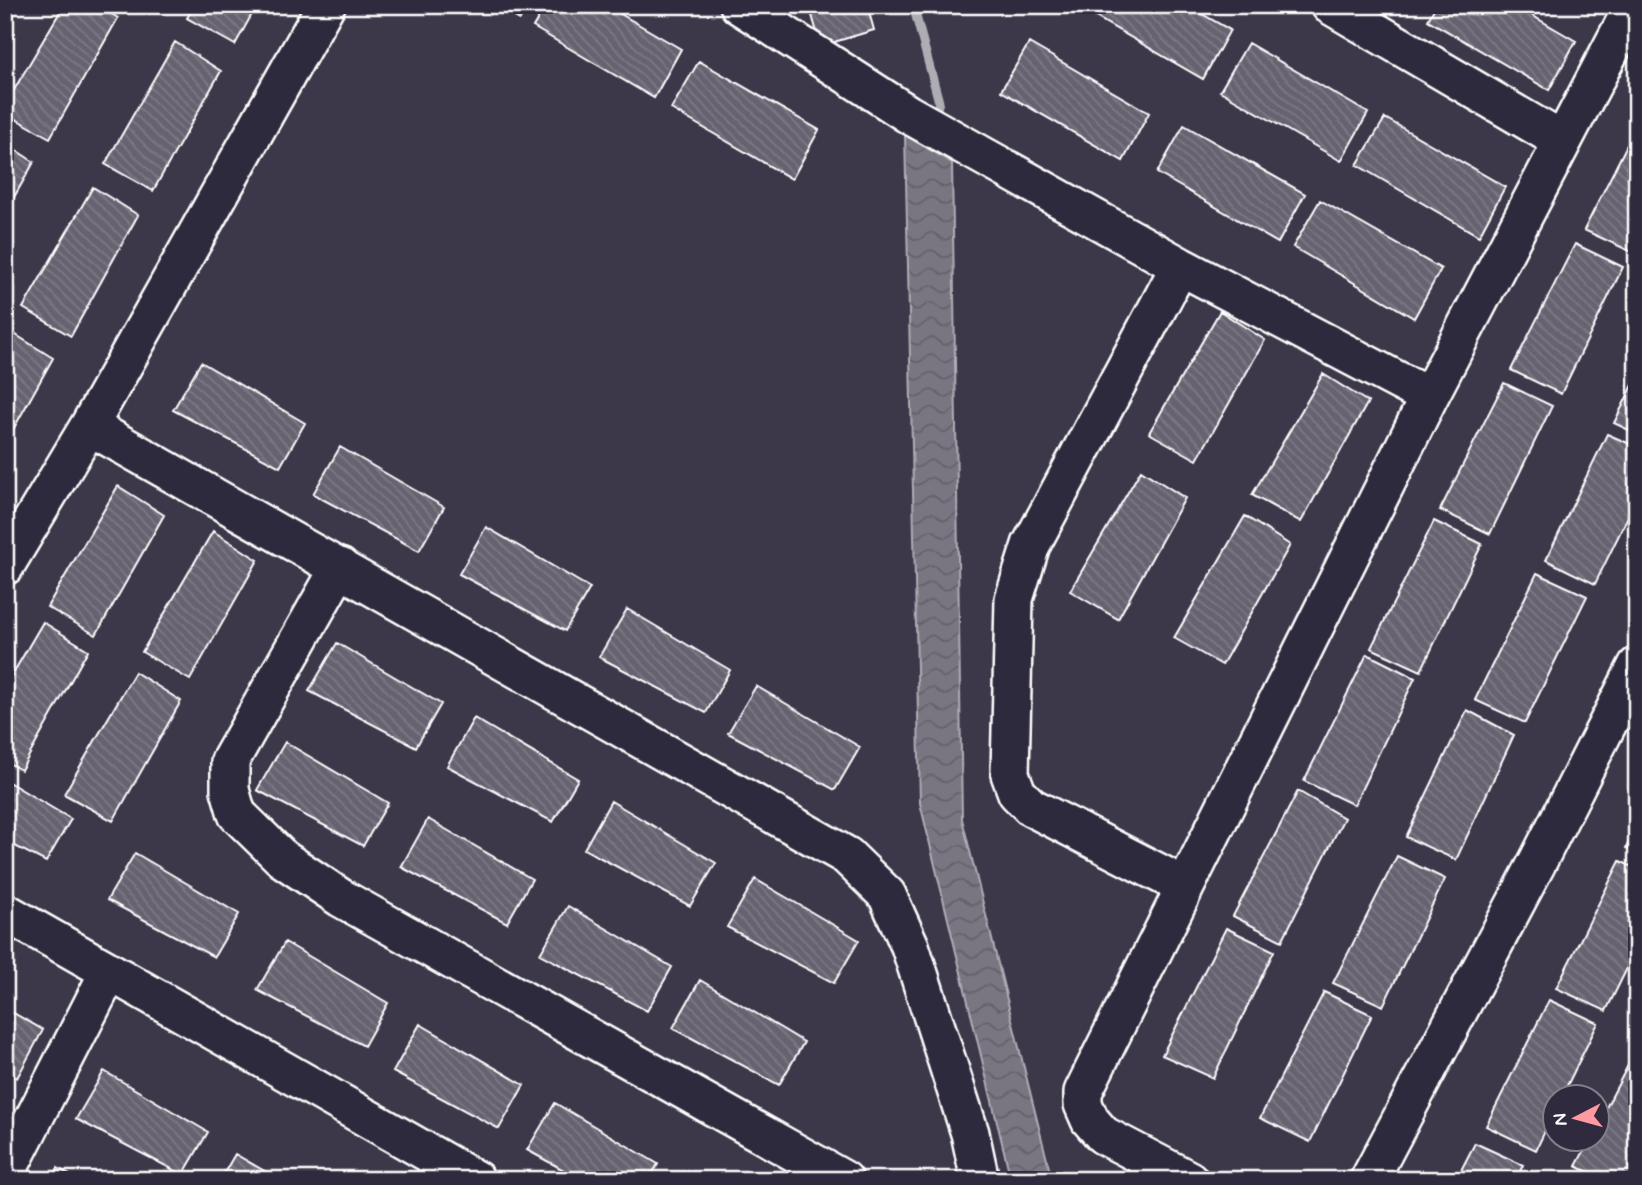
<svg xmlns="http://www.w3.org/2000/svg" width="1642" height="1185" font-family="Mynerve,sans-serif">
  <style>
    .water { fill: url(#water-waves); stroke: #afadb4; stroke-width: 2 }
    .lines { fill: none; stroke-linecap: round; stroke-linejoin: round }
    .stream { stroke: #afadb4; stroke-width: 9 }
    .building { fill: url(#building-back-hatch); stroke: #fff; stroke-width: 2 }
    .minor-casing { stroke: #fff; stroke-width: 42 }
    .minor { stroke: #2f2a3d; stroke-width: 37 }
  </style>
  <defs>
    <pattern id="water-waves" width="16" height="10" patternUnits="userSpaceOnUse" patternTransform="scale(1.75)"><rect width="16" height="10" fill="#797682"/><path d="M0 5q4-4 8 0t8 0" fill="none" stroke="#626167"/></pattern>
    <pattern id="building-back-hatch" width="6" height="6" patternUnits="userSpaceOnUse" patternTransform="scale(1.75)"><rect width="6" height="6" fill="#666270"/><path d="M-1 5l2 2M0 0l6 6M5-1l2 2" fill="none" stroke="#7d7a85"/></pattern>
  </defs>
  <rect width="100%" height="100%" fill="#3c3749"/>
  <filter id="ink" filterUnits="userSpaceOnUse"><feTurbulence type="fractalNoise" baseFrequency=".0143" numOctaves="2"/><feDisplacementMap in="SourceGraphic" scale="14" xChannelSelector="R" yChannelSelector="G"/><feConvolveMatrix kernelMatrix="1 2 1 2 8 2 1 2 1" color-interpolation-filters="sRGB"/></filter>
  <g filter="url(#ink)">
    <!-- water -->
    <path class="water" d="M905,135L952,163L962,819L1052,1180H1011L920,803Z"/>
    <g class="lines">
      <!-- stream -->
      <path class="stream" d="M913,5L939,102L933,121"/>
    </g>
    <!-- building -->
    <path class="building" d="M64,5H97L118,18L50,138L5,113V105Z
      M194,5H257L235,45L187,18Z
      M494,5H528L520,20Z
      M546,5H605L681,49L654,98L533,27Z
      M809,5H867L874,30L821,46Z
      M1084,5H1186L1230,30L1203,79L1082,9Z
      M1436,5H1514L1576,41L1549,90L1428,20Z
      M175,42L221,71L153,191L105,164Z
      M1029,43L1149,113L1123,161L1001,91Z
      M1248,43L1368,113L1341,161L1220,91Z
      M699,61L819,130L792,179L671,109Z
      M1385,118L1505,187L1479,236L1357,165Z
      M1184,125L1305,194L1278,243L1157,173Z
      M1637,125V247L1634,253L1584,230Z
      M5,143L34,162L5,213Z
      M93,187L138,215L71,336L23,308Z
      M1320,200L1441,269L1414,318L1293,247Z
      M1575,244L1623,267L1561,394L1511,370Z
      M1220,311L1265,340L1197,460L1149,433Z
      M8,330L53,358L5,444V335Z
      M201,362L305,423L280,467L173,410Z
      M1323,374L1368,402L1301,522L1252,495Z
      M1637,377V434L1614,423Z
      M1504,383L1552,406L1490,534L1440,510Z
      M1607,434L1637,447V498L1595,584L1546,560Z
      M340,447L444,507L419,551L313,494Z
      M1141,470L1185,498L1118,619L1070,591Z
      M118,486L164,515L96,635L47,607Z
      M1245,516L1290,545L1222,665L1174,638Z
      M1434,521L1482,544L1421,671L1371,648Z
      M486,527L590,588L565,631L459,574Z
      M213,531L258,560L190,680L142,652Z
      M1537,573L1587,596L1525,723L1475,700Z
      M627,609L730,670L706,713L599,657Z
      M43,622L88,650L21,770L5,761V687Z
      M337,643L441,704L416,747L309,691Z
      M1367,654L1415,678L1354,805L1304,781Z
      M135,672L181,701L113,821L64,794Z
      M756,686L860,747L835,790L728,733Z
      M1467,710L1514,735L1456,860L1406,837Z
      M474,718L578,779L553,822L447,766Z
      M285,742L388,803L363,846L257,790Z
      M5,780L71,819L46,862L5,841Z
      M1298,791L1344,818L1282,941L1233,916Z
      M611,801L716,863L690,906L584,849Z
      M428,819L532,879L507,923L401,867Z
      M1637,826V853L1626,848Z
      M135,853L239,914L214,957L107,900Z
      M1397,856L1445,879L1383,1006L1333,983Z
      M1620,861L1637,869V948L1606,1011L1556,988Z
      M755,879L859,940L834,983L727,927Z
      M568,906L672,967L647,1011L540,954Z
      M1226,928L1274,951L1213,1078L1162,1055Z
      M285,942L388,1003L364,1046L257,990Z
      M700,980L804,1042L779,1085L673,1028Z
      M1324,992L1372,1015L1310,1142L1260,1118Z
      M1549,1000L1598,1023L1561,1098H1554V1112L1536,1150L1486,1126Z
      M5,1008L43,1030L17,1078L5,1072Z
      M420,1024L524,1085L499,1129L393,1072Z
      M1637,1048V1170L1632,1180H1605L1576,1166L1590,1140H1596V1127Z
      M104,1071L208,1132L183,1175L76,1119Z
      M555,1103L658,1164L649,1180H582L527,1150Z
      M1475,1143L1523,1165L1516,1180H1456Z
      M235,1154L280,1180H220Z
      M58,1168L78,1180H51Z"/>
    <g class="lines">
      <!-- minor casing -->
      <g class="minor-casing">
        <path id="minor" d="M739,5L908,114L1180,266L1429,397
          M1330,5L1562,141
          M1180,266L1031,545L1014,599L1010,774L1017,793L1031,807L1184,886
          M89,426L847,856L887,895L910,946L970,1133L980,1180
          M5,566L89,426L326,5
          M340,567L230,761V790L237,814L283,859L341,898L844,1180
          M5,912L476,1180
          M5,1175L109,972
          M1189,1180L1103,1135L1090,1120L1083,1104V1092L1429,397L1634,5
          M1369,1180L1538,861L1637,666"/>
      </g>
      <!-- minor -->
      <use href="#minor" class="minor"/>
    </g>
  </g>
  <!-- margin -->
  <rect width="1642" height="1185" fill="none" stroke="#2f2a3d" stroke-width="28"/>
  <rect x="14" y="14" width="1614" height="1157" fill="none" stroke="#fff" stroke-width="2.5" filter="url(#ink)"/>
  <!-- north arrow -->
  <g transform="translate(1576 1118) rotate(264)"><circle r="33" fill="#2f2a3d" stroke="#827f8b" stroke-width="2"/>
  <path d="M0-5L12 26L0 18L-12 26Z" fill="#ff9aa2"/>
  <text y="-10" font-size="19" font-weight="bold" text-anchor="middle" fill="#ffffff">N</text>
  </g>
</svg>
